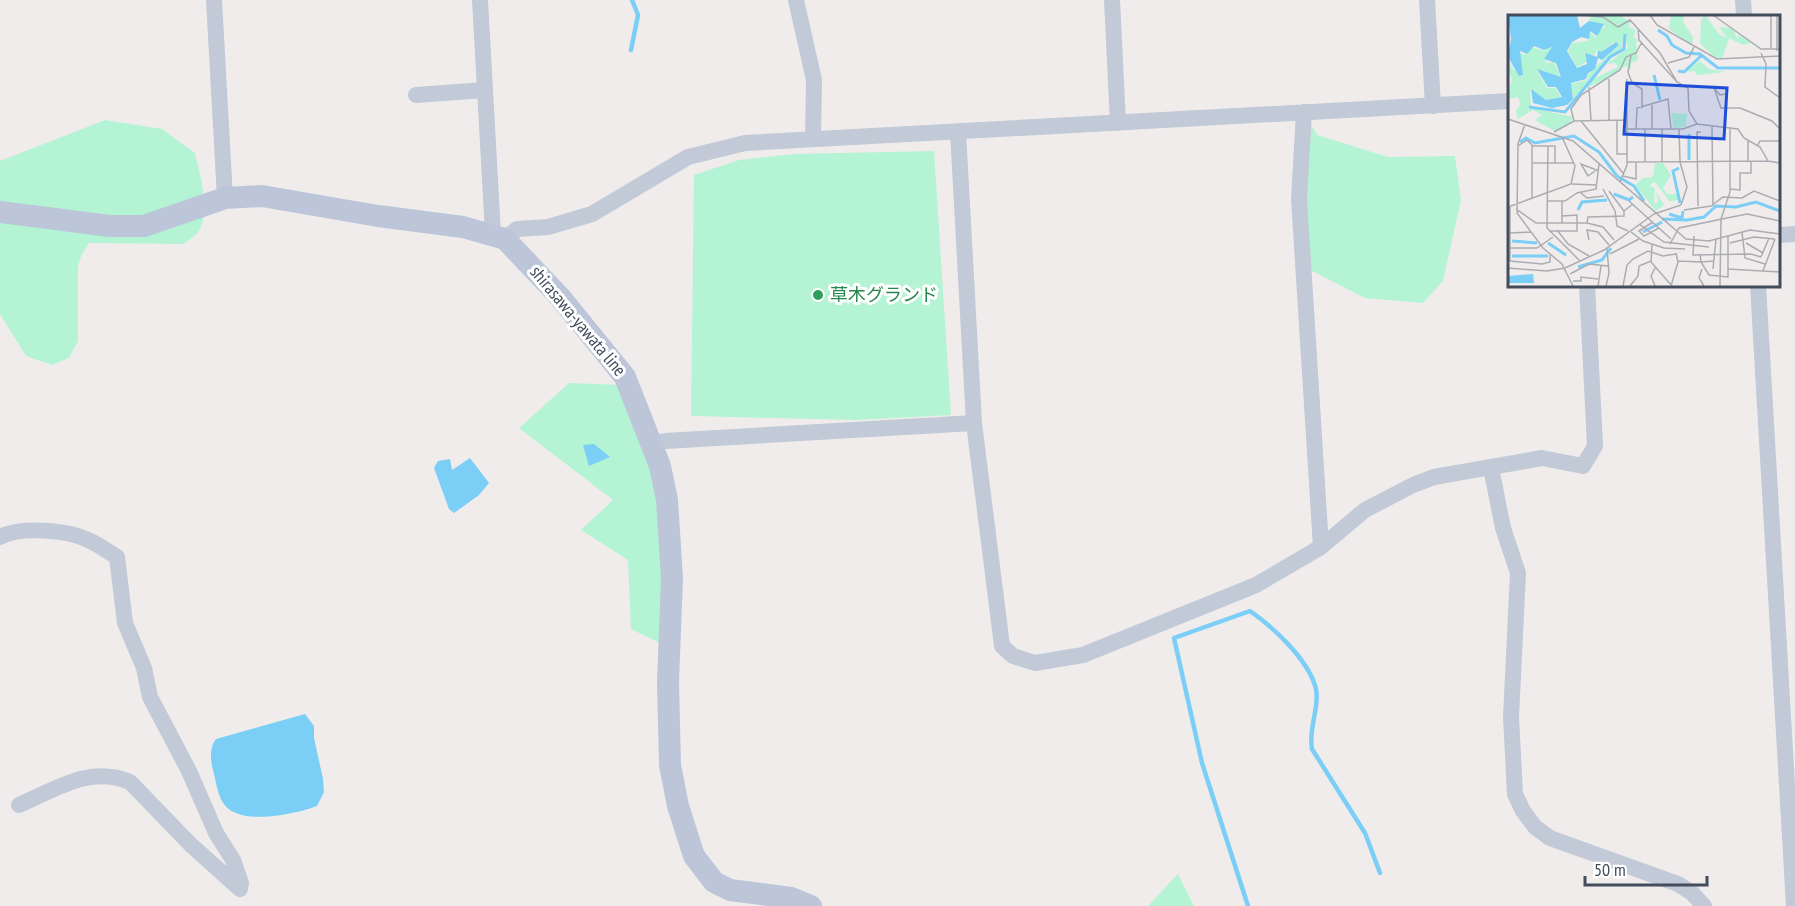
<svg xmlns="http://www.w3.org/2000/svg" width="1795" height="906" font-family="'PT Sans Narrow','Noto Sans JP',sans-serif">
  <style>
    .green { fill: #b4f4d4 }
    .water { fill: #7bcef6 }
    .lines { fill: none; stroke-linecap: round; stroke-linejoin: round }
    .stream { stroke: #7bcef6; stroke-width: 4.5 }
    .street { stroke: #c1cad6; stroke-width: 16 }
    .secondary { stroke: #bcc6d8; stroke-width: 22 }
    .leisure-dot { fill: #2e9e5b; stroke: #fff; stroke-width: 2 }
    .labels { text-anchor: middle; stroke-width: 6; stroke-linejoin: round; paint-order: stroke }
    .leisure-label { font-size: 18px; fill: #27864d; stroke: #fff; text-anchor: start }
    .street-label { font-size: 18px; fill: #434d5c; stroke: #fff }
    .inset-river { fill: none; stroke: #7bcef6; stroke-width: 3 }
    .inset-road { fill: none; stroke: #abacb2; stroke-width: 1.5 }
    .view { fill: #1d4ed8; fill-opacity: 0.15; stroke: #1d4ed8; stroke-width: 3 }
    .inset-edge { fill: none; stroke: #434d5c; stroke-width: 3 }
  </style>
  <rect width="100%" height="100%" fill="#f0ecec"/>
  <!-- green -->
  <path class="green" d="M105,120L162,129L195,153C200,176 211,209 199,231C196,235 189,240 184,244L89,243L81,256L78,267V341L69,358L52,365L26,356L0,314V161Z
    M1312,126L1317,135L1388,157L1455,156L1461,200L1443,281L1423,303L1365,298L1308,269L1306,132Z
    M934,151L951,415L857,420L691,416L694,175L739,160L794,154Z
    M569,383L622,385L654,468L661,509L664,645L631,629L628,560L581,530L613,500L519,428Z
    M1178,874L1194,906H1148Z"/>
  <!-- water -->
  <path class="water" d="M594,444L610,457L589,466L583,445Z
    M470,458L489,483L479,495L454,513L449,509L434,468L438,461L450,459L452,470Z
    M305,714L314,726V738L323,779L324,792L317,806C296,814 235,828 222,801C218,794 216,783 214,774C211,763 208,749 216,739Z"/>
  <g class="lines">
    <!-- stream -->
    <path class="stream" d="M631,50L638,15L632,0
      M1248,906L1202,763L1174,638L1250,611C1273,627 1309,660 1316,689C1320,706 1308,729 1312,749L1365,833L1380,873"/>
    <!-- street -->
    <path class="street" d="M214,0L225,198
      M796,0L814,80L813,139
      M1112,0L1118,123
      M1427,0L1433,106
      M1743,0L1744,16
      M485,90L493,234
      M416,95L485,90L480,0
      M1304,112L1299,199L1321,547
      M958,132L974,423L1002,646L1013,656L1035,663L1083,655L1256,585L1321,547L1365,510L1413,485L1434,477L1542,458L1583,466L1595,446L1587,285
      M1778,235L1795,234
      M505,239L517,229L548,227L592,214L688,157L745,143L1510,101
      M1758,285L1794,906
      M653,444L665,441L974,423
      M1491,468L1503,528L1518,573L1511,717L1515,794L1523,811L1535,827L1550,838L1678,884L1692,893L1704,906
      M0,537C20,526 68,530 88,540C98,544 107,551 117,557L125,623L144,668L150,697L189,771L216,833L233,860L241,883L240,889L190,844L130,782C90,765 56,789 19,805"/>
    <!-- secondary -->
    <path class="secondary" d="M0,212L110,226H144L225,198L262,196L378,216L463,227L505,239L560,297L625,377L660,466L667,500L672,578L668,682L670,765L678,806L694,856L714,882L730,890L791,898L811,906"/>
  </g>
  <!-- markers -->
  <circle class="leisure-dot" cx="818" cy="295" r="6"/>
  <g class="labels">
    <!-- leisure labels -->
    <g class="leisure-label">
      <text x="830" y="301">草木グランド</text>
    </g>
    <!-- street labels -->
    <g class="street-label">
      <text transform="translate(578 321) rotate(50)" y="6">shirasawa-yawata line</text>
    </g>
  </g>
  <!-- overview -->
  <g transform="translate(1508 15)">
    <rect width="272" height="272" fill="#f0ecec"/>
    <path d="M85,0L114,1L122,8L121,12L128,15L125,22L131,26L128,27L130,45L122,48L124,54L117,51L99,64L77,73L87,63L110,52L107,48L99,49L120,33L116,18L114,33L101,42L66,86L63,69L79,65L80,59L111,30L106,27L93,37L90,34L85,42L76,38L79,47L69,52L60,36L64,28L80,26L82,17L88,23L91,15L98,11L80,5ZM163,0H176L175,7L185,22L184,31L161,14ZM197,0L211,19L219,23L211,12L225,13L229,24L231,20L244,28L235,30L221,23L214,44L205,41L192,28L193,5ZM41,31L44,34L36,44L39,48L46,47L53,62L29,55L39,73H47L53,82L38,85L22,74L23,93L65,102L61,109L46,116L27,105L34,100L25,95L10,104L8,95L13,90L10,82L0,84L4,63L0,56V43L4,53L15,62L11,38L19,40L23,32L37,36ZM192,46L201,54L217,57L188,60L187,56L176,57ZM164,98L179,99L178,112L165,113ZM147,148H155L163,160L155,173L159,179H171L172,184L162,187L146,166L142,171L147,173L146,189L150,187L148,177L156,190L148,196L127,170L135,163L145,162Z" fill="#b4f4d4"/>
    <path d="M0,0H69L72,13L81,6L96,9L89,21L82,16L81,24L73,22L64,27L59,36L69,53L79,49L77,38L89,42L90,35L93,37L108,27L111,30L94,45L90,43L87,54L80,58L78,64L63,68L65,84L59,90L44,93L25,88L23,74L38,85L54,82L48,72H40L29,54L53,62L48,48L36,44L44,32L36,35L26,31L19,39L12,36L15,60L11,61L0,42L3,24ZM25,259L26,268H0V261Z" fill="#7bcef6"/>
    <path class="inset-river" d="M150,15L159,21L164,30L178,38L192,39L210,53H272M170,56L176,57L194,40M146,60L152,85M21,92L57,97L102,42L116,34L117,19M12,127L18,123L27,128L66,121L91,137L109,161L126,171L136,186M181,145V119M171,153L165,156L172,188M106,179L121,185L125,182M70,195L74,187L99,185M161,199L174,203L175,196M154,204L179,205L196,202L208,191L228,192L248,187L272,196M135,217L154,207M4,226L29,228M40,228L58,240M4,241H40M70,252L94,245L103,233"/>
    <path class="inset-road" d="M75,0L95,2L110,12L122,5L152,38L169,67L180,73L181,96L189,109L230,114L236,123L252,132L260,146L272,148M142,0L149,10L209,44L272,41M205,0L253,34H272M263,0V34M269,0V36M130,13L131,25L169,67M253,38L258,49L257,72L272,83M123,41L120,57L124,68L134,74V93M160,48L181,42L186,32M101,64V106M81,72L83,106M218,79L212,80L206,73L213,93H232L264,106L272,114M0,104L65,126L178,224L201,226L242,215L272,219M66,106L63,94L73,80L112,55L118,42L128,38L134,27M73,106L115,158M109,106V139H119M17,109L10,129L9,198L35,233L54,249L65,271M204,112L205,191M119,114H175L189,109M128,114L129,93L160,84L163,114M137,114V147M144,114V90M154,114V147M171,114L172,147L179,172L173,190M46,117L66,106L119,105M250,130L252,126H271M10,131L19,125L25,131H47V148M40,131L39,213L72,246M119,147L260,146M240,147V126M24,148H66M87,156L80,161L73,149L91,156M115,161L128,164V147M112,167L119,150V64M64,169L89,170M95,174L107,196L109,211L120,216M222,174L232,175V158H243V147M101,176L116,196M73,178L79,183L96,181M24,184V130M39,186H57L69,178L88,174L91,149M121,186L163,224M2,191V246L34,249L42,247V240M190,191L189,117H193M0,192L63,169L67,151L54,122M8,194L28,208H79L80,202L116,201V196L125,189M176,195L203,191L215,182L234,183L246,176L272,186M146,199L173,190M145,207L131,216L136,221L151,213M54,208V186M79,208L95,212L106,225M131,209L156,227L201,232M49,215L60,229L81,241M41,216H69V200L54,201M123,217L135,226L156,233L177,234M234,217L237,243L257,249M1,218L23,217M186,221L185,240L243,239L253,242M81,225L79,215L90,217L101,230M222,228L246,222L267,224M238,228L255,238M162,229L171,213L214,204L239,199L272,206M144,230L143,247L164,271M2,233H29L45,222M102,239L131,224M192,239L193,247L206,246M253,242L261,223M170,246L193,247L201,260L220,262V221M0,253L39,256L57,253L96,235L146,199M194,254L191,263L196,271M205,254L208,224M220,254L272,257M255,256L267,224M62,259L81,249L100,251M65,266H73V262L90,264M90,271L93,251M98,271L101,258L99,233M115,271L119,250L125,244L140,236L155,241L168,239M122,271L130,261L131,251L143,246M147,271L143,261L147,253M163,271L170,247L168,238M212,271L213,204L222,177V112"/>
    <path class="view" d="M119,68L219,73L216,124L116,119Z"/>
    <rect width="272" height="272" class="inset-edge"/>
  </g>
  <!-- scale -->
  <path d="M1585 876v9h122v-9" fill="none" stroke="#434d5c" stroke-width="3"/>
  <text x="1594" y="876" font-size="18" fill="#434d5c" stroke="#ffffff" stroke-width="4.5" paint-order="stroke">50 m</text>
</svg>
